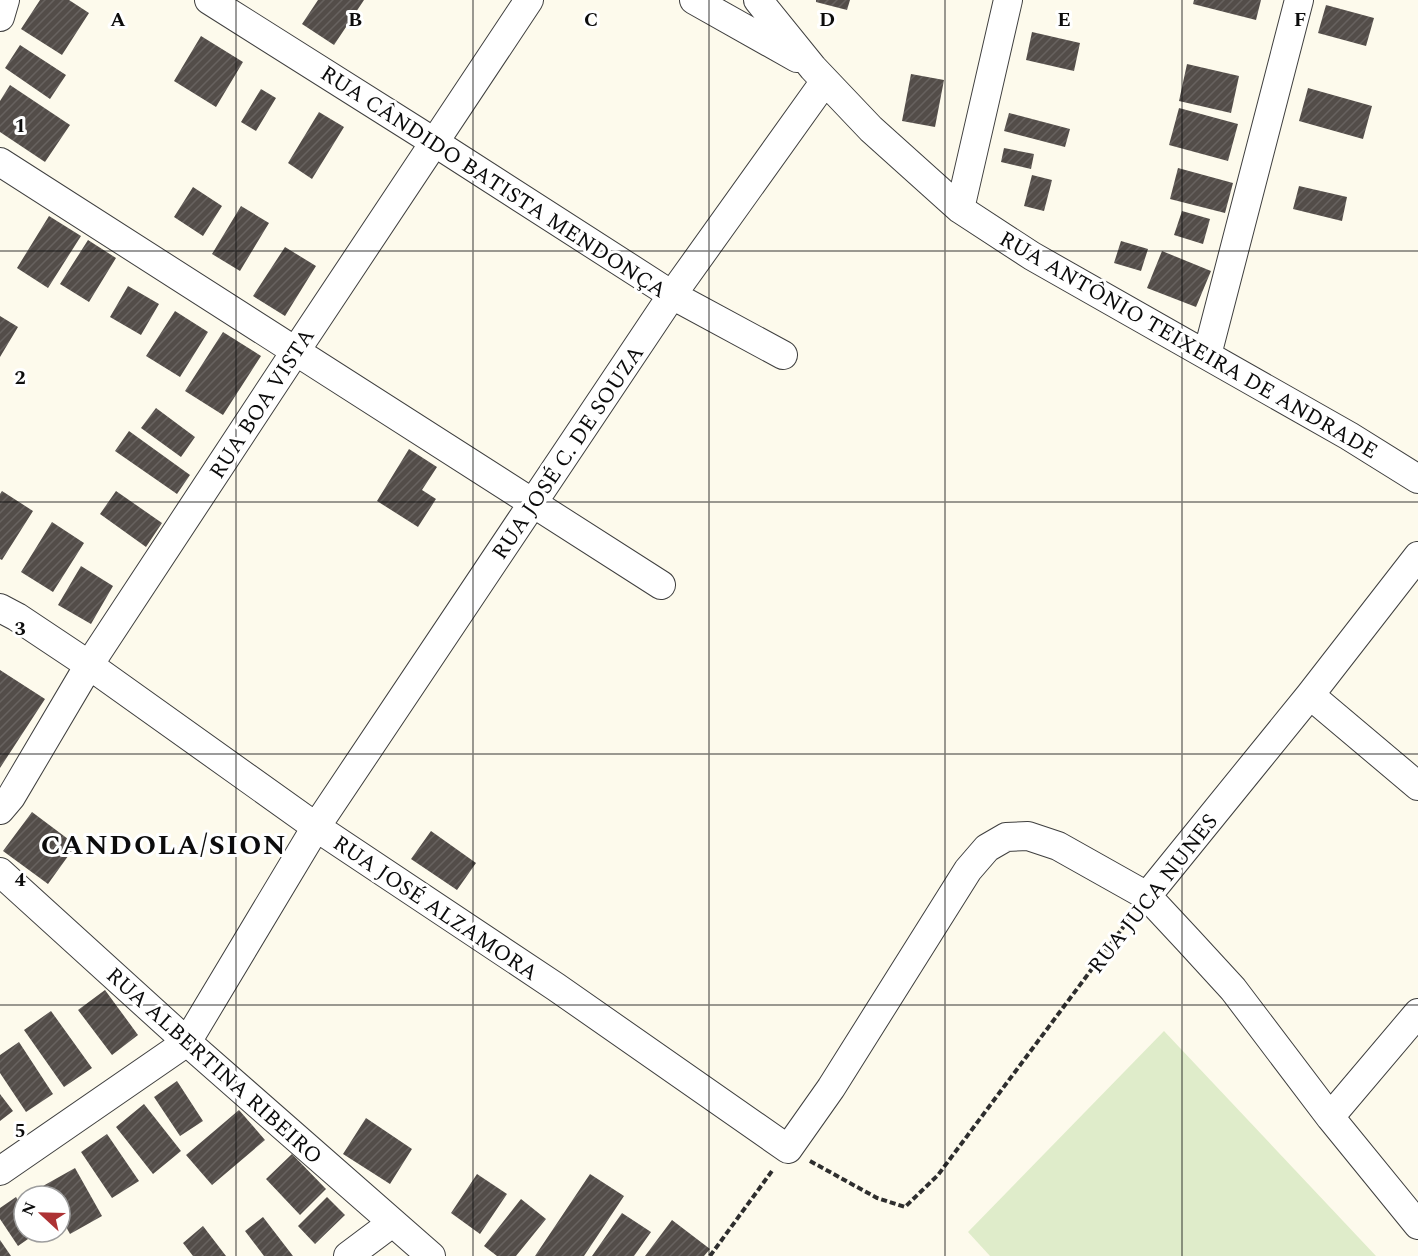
<svg xmlns="http://www.w3.org/2000/svg" width="1418" height="1256" font-family="Spectral,serif">
  <style>
    .pitch { fill: #dfecca }
    .building { fill: url(#building-hatch) }
    .lines { fill: none; stroke-linecap: round; stroke-linejoin: round }
    .minor-casing { stroke: #3f3f3f; stroke-width: 30 }
    .path { stroke: #2e2e2e; stroke-width: 4; stroke-dasharray: 6 3; stroke-linecap: butt }
    .minor { stroke: #fff; stroke-width: 28 }
    .grid { fill: none; stroke: #0c0c0c; stroke-width: 1.5; stroke-opacity: 0.55 }
    .labels { text-anchor: middle; stroke-width: 6; stroke-linejoin: round; paint-order: stroke }
    .street-label { font-size: 22px; fill: #0c0c0c; stroke: #fff }
    .district-label { font-size: 28px; font-weight: bold; letter-spacing: 1.5px; fill: #0c0c0c; stroke: #fff }
    .grid-label { font-size: 20px; text-anchor: middle; font-weight: bold; fill: #0c0c0c; stroke: #fff; stroke-width: 6; stroke-linejoin: round; paint-order: stroke }
  </style>
  <defs>
    <pattern id="building-hatch" width="6" height="6" patternUnits="userSpaceOnUse" patternTransform="scale(1.5)"><rect width="6" height="6" fill="#534d49"/><path d="M-1 1l2-2M0 6l6-6M5 7l2-2" fill="none" stroke="#67625f"/></pattern>
  </defs>
  <rect width="100%" height="100%" fill="#fdfaec"/>
  <!-- pitch -->
  <path class="pitch" d="M1164,1031L1376,1256H990L968,1232Z"/>
  <!-- building -->
  <path class="building" d="M40,0H69L89,13L62,55L21,29Z
    M318,0H364L334,45L302,24Z
    M816,0H850L847,10L816,2Z
    M1194,0H1261L1256,20L1193,4Z
    M1326,5L1374,18L1366,46L1318,33Z
    M1032,32L1080,43L1074,71L1026,60Z
    M201,36L243,62L216,107L174,81Z
    M20,45L66,75L50,99L5,68Z
    M1187,64L1239,76L1231,113L1179,101Z
    M911,74L944,80L935,127L902,121Z
    M10,85L70,125L45,162L0,132V101Z
    M1308,88L1372,106L1363,139L1299,121Z
    M261,89L276,98L256,131L241,122Z
    M1179,108L1238,124L1228,161L1169,145Z
    M319,112L344,127L312,179L288,163Z
    M1009,113L1070,129L1065,147L1004,131Z
    M1004,148L1034,154L1031,169L1001,162Z
    M1178,168L1233,183L1225,213L1170,199Z
    M1032,175L1052,180L1044,211L1024,206Z
    M1299,186L1347,197L1342,221L1293,209Z
    M193,187L222,206L203,236L174,217Z
    M241,206L269,223L240,271L212,254Z
    M1182,211L1210,219L1203,244L1174,235Z
    M49,216L81,236L48,288L17,268Z
    M88,240L116,258L89,302L60,284Z
    M1121,241L1148,249L1141,271L1114,263Z
    M285,247L316,266L285,316L253,296Z
    M1162,251L1211,271L1196,307L1147,288Z
    M128,286L159,304L141,335L110,317Z
    M175,311L208,332L180,377L146,356Z
    M0,316L18,327L0,357Z
    M223,332L261,356L223,415L185,391Z
    M156,408L195,437L181,457L141,428Z
    M129,431L190,475L177,494L115,451Z
    M409,449L437,467L422,490L436,499L418,527L377,501Z
    M2,491L33,511L2,560L0,559V494Z
    M116,491L162,523L146,547L100,514Z
    M52,522L84,543L53,592L21,572Z
    M81,566L113,586L91,624L58,605Z
    M0,670L45,699L0,768Z
    M32,812L76,845L48,884L3,851Z
    M431,831L476,863L457,890L411,859Z
    M105,990L138,1035L112,1055L78,1010Z
    M51,1011L92,1068L64,1087L24,1030Z
    M19,1042L53,1094L26,1112L0,1073V1055Z
    M177,1081L203,1121L180,1136L154,1097Z
    M0,1094L13,1111L0,1121Z
    M144,1104L181,1151L153,1174L116,1127Z
    M239,1110L265,1140L212,1185L186,1155Z
    M366,1118L412,1149L390,1184L343,1154Z
    M107,1134L139,1181L112,1198L81,1152Z
    M292,1154L326,1189L300,1215L266,1179Z
    M75,1168L102,1216L70,1234L60,1216V1196H49L43,1186Z
    M477,1174L507,1194L480,1234L451,1213Z
    M590,1174L624,1196L584,1256H535Z
    M16,1197L24,1210V1232H38L18,1246L0,1219V1208Z
    M327,1197L345,1215L315,1244L298,1226Z
    M521,1199L546,1219L516,1256H497L484,1246Z
    M622,1213L651,1232L634,1256H592Z
    M263,1217L293,1256H264L245,1231Z
    M672,1220L710,1249L704,1256H645Z
    M203,1226L226,1256H193L183,1243Z
    M0,1240L11,1256H0Z"/>
  <g class="lines">
    <!-- minor casing -->
    <g class="minor-casing">
      <path id="minor" d="M209,0L434,142L672,295L783,355
        M694,0L797,58
        M758,0L813,68L871,129L960,209L1032,256L1349,436L1418,479
        M0,17L5,0
        M0,162L661,585
        M960,209L1008,0
        M1207,355L1299,0
        M0,608L17,617L89,665L316,827L556,987L788,1149L831,1088L968,870L987,848L1006,837L1028,836L1058,846L1147,896L1188,940L1233,989L1330,1117L1418,1225
        M1310,695L1418,786
        M0,810L11,797L89,665L295,352L529,0
        M0,872L187,1042L431,1256
        M1147,896L1310,695L1418,556
        M1330,1117L1418,1013
        M0,1171L187,1042L316,827L672,295L825,81
        M348,1256L392,1223"/>
    </g>
    <!-- path -->
    <path class="path" d="M810,1161L877,1198L905,1207L938,1175L1130,918
      M710,1256L772,1171"/>
    <!-- minor -->
    <use href="#minor" class="minor"/>
  </g>
  <!-- grid -->
  <path class="grid" d="M236,0V1256M473,0V1256M709,0V1256M945,0V1256M1182,0V1256M0,251H1418M0,502H1418M0,754H1418M0,1005H1418"/>
  <g class="labels">
    <!-- street labels -->
    <g class="street-label">
      <text transform="translate(494 181) rotate(33)" y="8">RUA CÂNDIDO BATISTA MENDONÇA</text>
      <text transform="translate(1189 344) rotate(30)" y="8">RUA ANTÔNIO TEIXEIRA DE ANDRADE</text>
      <text transform="translate(261 403) rotate(-57)" y="8">RUA BOA VISTA</text>
      <text transform="translate(567 452) rotate(-56)" y="8">RUA JOSÉ C. DE SOUZA</text>
      <text transform="translate(1152 893) rotate(-52)" y="8">RUA JUCA NUNES</text>
      <text transform="translate(436 907) rotate(34)" y="8">RUA JOSÉ ALZAMORA</text>
      <text transform="translate(215 1065) rotate(42)" y="8">RUA ALBERTINA RIBEIRO</text>
    </g>
    <!-- district labels -->
    <g class="district-label">
      <text x="164" y="854">CANDOLA/SION</text>
    </g>
  </g>
  <g class="grid-label">
    <text x="118" y="26">A</text>
    <text x="355" y="26">B</text>
    <text x="591" y="26">C</text>
    <text x="827" y="26">D</text>
    <text x="1064" y="26">E</text>
    <text x="1300" y="26">F</text>
    <text x="20" y="132">1</text>
    <text x="20" y="384">2</text>
    <text x="20" y="635">3</text>
    <text x="20" y="886">4</text>
    <text x="20" y="1137">5</text>
  </g>
  <!-- north arrow -->
  <g transform="translate(42 1214) rotate(292)"><circle r="28" fill="#ffffff" stroke="#9e9e9e" stroke-width="1.5"/>
  <path d="M0-4.5L10 22L0 15L-10 22Z" fill="#ad3234"/>
  <text y="-9" font-size="16" font-weight="bold" text-anchor="middle" fill="#0c0c0c">N</text>
  </g>
</svg>
